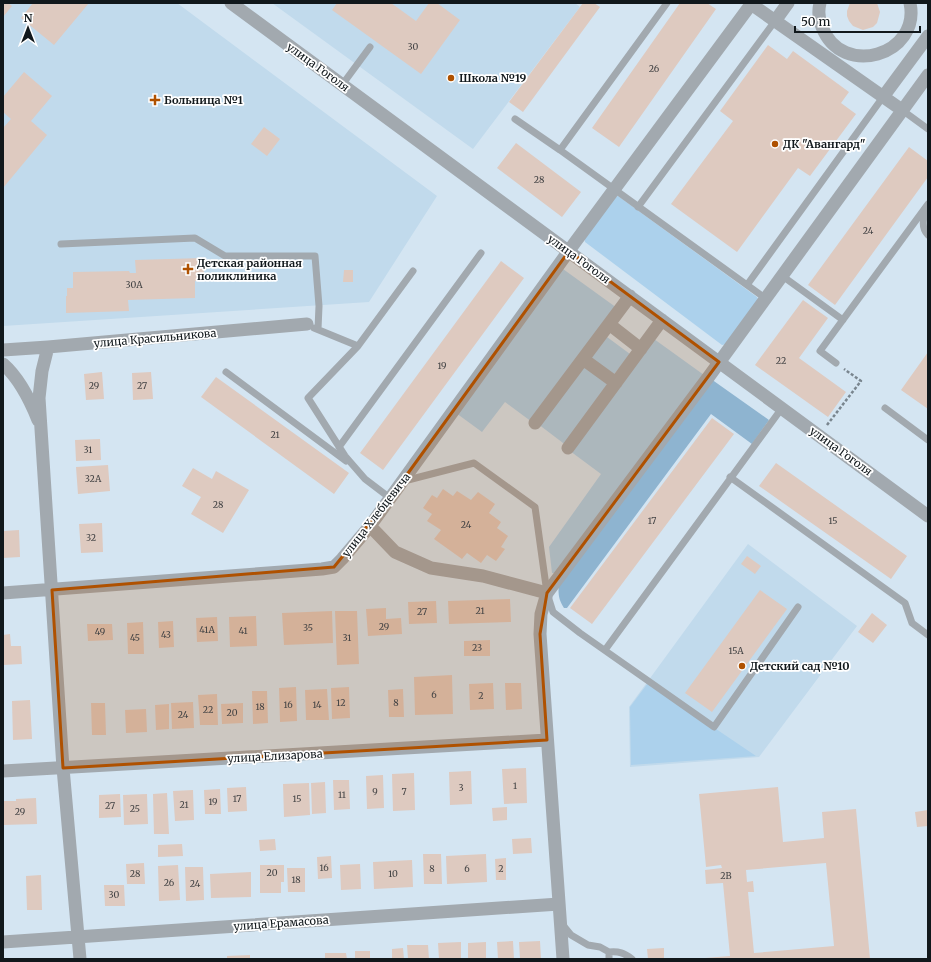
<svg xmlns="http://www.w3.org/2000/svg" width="931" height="962" font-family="Merriweather,serif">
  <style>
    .built { fill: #c1daec }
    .green { fill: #acd1ec }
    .forest { fill: #8eb4d0 }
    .building { fill: #decac0; fill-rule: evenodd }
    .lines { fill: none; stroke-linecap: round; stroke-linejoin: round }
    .path { stroke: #79858e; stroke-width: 2.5; stroke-dasharray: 3 2; stroke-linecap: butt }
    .lane { stroke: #a2a9af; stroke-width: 7 }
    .street { stroke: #a2a9af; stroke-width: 13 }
    .marked { fill: #af5100; fill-opacity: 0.2; stroke: #af5100; stroke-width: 3; stroke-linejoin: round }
    .poi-dot { fill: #af5100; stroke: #fff; stroke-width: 1.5 }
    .labels { text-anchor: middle; stroke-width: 3.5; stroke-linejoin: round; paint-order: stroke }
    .number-label { font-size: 9px; fill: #444445 }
    .street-label { font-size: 11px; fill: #11181c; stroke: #fff }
    .poi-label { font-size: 11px; font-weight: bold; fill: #11181c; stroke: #fff; text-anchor: start }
  </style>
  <rect width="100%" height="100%" fill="#d4e5f2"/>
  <!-- built -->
  <path class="built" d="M3,3H177L437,196L369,302L3,326Z
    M272,3H575L580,7L473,149Z
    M748,544L857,626L759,757L630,767L629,707Z"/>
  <!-- green -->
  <path class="green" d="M618,196L757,297L759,301L727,344L722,345L585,242L584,237L614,197Z
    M563,269L617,308L532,422L505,402L482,432L456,413Z
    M607,337L630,354L612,377L589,360Z
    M654,339L704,375L555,573H552L549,547L601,474L570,451Z
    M583,363L612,385L567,446L538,424Z
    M648,683L756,756L631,765L630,707Z"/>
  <!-- forest -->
  <path class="forest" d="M711,379L769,420L752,444L711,414L567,608H564C558,599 558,592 559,582Z"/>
  <!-- building -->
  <path class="building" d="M3,3H8L12,6L3,17Z
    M33,3H89L54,45L21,18Z
    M337,3H391L416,21L429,3H437L460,20L421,74L332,10Z
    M583,3H594L600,7L523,112L509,102Z
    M680,3H707L716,9L619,147L592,128Z
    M850,3H877L880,12L877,23L873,27L863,30L853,26L849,21L847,16V11Z
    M768,45L787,59L793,51L849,92L841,103L856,114L810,176L798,168L737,252L671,204L733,121L720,111Z
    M24,72L52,96L31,121L47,135L3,188V128L11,119L3,112V97Z
    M264,127L280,139L267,156L251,144Z
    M516,143L581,192L562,217L497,168Z
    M909,147L928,161V177L835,305L808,285Z
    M203,258L204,274L201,275V281H195V298L128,300L129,311L66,313V296H67V288H73V272L129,271L130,273H136L135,260Z
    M501,261L524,278L383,470L360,453Z
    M344,270H353V282H343Z
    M803,300L828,318L799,358L846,392L828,417L755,365Z
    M928,352V409L901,390Z
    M102,372L104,399L86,400L84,374Z
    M151,372L153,399L133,400L132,373Z
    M216,377L349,473L334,494L201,397Z
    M712,418L734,434L592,624L570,608Z
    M100,439L101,460L76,461L75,440Z
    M776,463L907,556L891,579L759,486Z
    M108,465L110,491L78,494L76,467Z
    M193,468L212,479L216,471L249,490L223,533L191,514L201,497L182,486Z
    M443,489L453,496L457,491L471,500L478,492L495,504L489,513L501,522L497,528L508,536L501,547L505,549L496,561L487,555L481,563L467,553L462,559L434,539L441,530L427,521L432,514L423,508L432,495L437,498Z
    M102,523L103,552L81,553L79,524Z
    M19,530L20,557L3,558V531Z
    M747,556L761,566L755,574L741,564Z
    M760,590L787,609L712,712L685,693Z
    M510,599L511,622L449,624L448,601Z
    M436,601L437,623L409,624L408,602Z
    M386,608V619L401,618L402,634L368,636L366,609Z
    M332,611L333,643L284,645L282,613Z
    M335,611H357L359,664L337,665Z
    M872,613L887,625L873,643L858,632Z
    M256,616L257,646L230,647L229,617Z
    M217,617L218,641L197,642L196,618Z
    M173,621L174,647L159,648L158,622Z
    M143,622L144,654H128L127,623Z
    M87,624H112L113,640L88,641Z
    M10,634L11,646H21L22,664L3,665V635Z
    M490,640V656H464V641Z
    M452,675L453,714L415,715L414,677Z
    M493,683L494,709L470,710L469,684Z
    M505,683H521L522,709L506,710Z
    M296,687L297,721L280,722L279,688Z
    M349,687L350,718L332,719L331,688Z
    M327,689L329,720H306L305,690Z
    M403,689L404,717H389L388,690Z
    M252,691H267L268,723L253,724Z
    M217,694L218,725H200L198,695Z
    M30,700L32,739L13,740L12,701Z
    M193,702L194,728L172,729L171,703Z
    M91,703H105L106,735H92Z
    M243,703V723L222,724L221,704Z
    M169,704V729L156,730L155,705Z
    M146,709L147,732L126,733L125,710Z
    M526,768L527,803L504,804L502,769Z
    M471,771L472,804L450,805L449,772Z
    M414,773L415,810L393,811L392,774Z
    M383,775L384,808L367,809L366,776Z
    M333,780H349L350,809L334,810Z
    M325,782L326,813L312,814L311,783Z
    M309,783L310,815L284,817L283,784Z
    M246,787L247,811L228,812L227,788Z
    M778,787L783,842L824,838L822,812L856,809L870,959H705V958L730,956L723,883L706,884L705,870L722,868L721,865L706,867L699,794ZM826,863L834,946L754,953L748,892H754L753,881L747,882L746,870Z
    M220,789L221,814H205L204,790Z
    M193,790L194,820L175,821L173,791Z
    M167,793L169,834H154L153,794Z
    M120,794L121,817L99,818V795Z
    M147,794L148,824L124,825L123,795Z
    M36,798L37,824L3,825V801H16V799Z
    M507,807V820L493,821L492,808Z
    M928,810V826L917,827L915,812Z
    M531,838L532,853L513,854L512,839Z
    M275,839L276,850L260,851L259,840Z
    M182,844L183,856L158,857V845Z
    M423,854H441L442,884H424Z
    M486,854L487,882L447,884L446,856Z
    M331,856L332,878L318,879L317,857Z
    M506,858V880H496L495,859Z
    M412,860L413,887L374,889L373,862Z
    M144,863L145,884H127L126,864Z
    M360,864L361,889L341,890L340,865Z
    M178,865L180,900L159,901L158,866Z
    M260,865H284V882H281V893H260Z
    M185,867H203L204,900L186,901Z
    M287,868H305V892H288Z
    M251,872V897L211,898L210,874Z
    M41,875L42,910H27L26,876Z
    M104,885H124L125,906H105Z
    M513,941L514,959H498L497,942Z
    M540,941L541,959H520L519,942Z
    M461,942V959H439L438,943Z
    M486,942V959H468V943Z
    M407,945H428L429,959H408Z
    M403,948L404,959H392V949Z
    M664,948V959H648L647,949Z
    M355,951H370V959H355Z
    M325,953H346L347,959H325Z
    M250,955V959H227V956Z"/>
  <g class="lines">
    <!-- path -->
    <path class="path" d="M827,425L861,381L844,369"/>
    <!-- lane -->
    <path class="lane" d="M667,3L560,150L765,298
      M342,85L370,47
      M902,110L928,129
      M515,119L560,150
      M638,207L775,21
      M926,210C923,219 921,228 928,235
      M61,244L195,238L225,256H315L319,306L318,329
      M781,275L843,320
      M747,285L883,97
      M314,328L358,346L308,398L345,456L365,479L390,498
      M358,346L413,271
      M836,363L820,351L928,204
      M226,372L346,461
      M885,408L928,440
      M339,447L481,253
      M730,477L905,603L912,623L928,635
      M404,481L474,463L535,507L547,593L553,612L580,633L714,727L798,607
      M605,650L782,408
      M562,924L571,935L588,945L600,947L609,952V959
      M609,952C619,951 624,953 632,959"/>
    <!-- street -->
    <path class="street" d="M231,3L928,516
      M820,3C818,11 819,20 822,27C842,79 921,55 910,3
      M751,4L902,110
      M775,21L788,3
      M883,97L928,36
      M609,324L641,349
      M48,347L42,371L39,398L63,768L80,959
      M3,350L48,347L307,324
      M583,359L616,383
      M3,364C19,378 30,400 38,420
      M535,423L630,296
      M568,448L662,320
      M370,526L395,552L431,568L483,576L547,593
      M3,593L322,569L334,567L342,559L370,526L576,241L752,3
      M3,771L547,740
      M3,942L559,904
      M563,959L540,634L541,614L547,593L710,375L928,75"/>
  </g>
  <!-- marked area -->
  <path class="marked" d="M569,251L719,362L547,593L540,634L547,740L63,768L52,590L334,567L390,498Z"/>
  <!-- markers -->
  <g class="poi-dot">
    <circle cx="451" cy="78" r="4"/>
    <path d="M153 94h4v4h4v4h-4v4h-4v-4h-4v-4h4z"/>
    <circle cx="775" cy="144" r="4"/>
    <path d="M186 263h4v4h4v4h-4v4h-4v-4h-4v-4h4z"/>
    <circle cx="742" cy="666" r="4"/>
  </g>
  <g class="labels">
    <!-- number labels -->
    <g class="number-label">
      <text x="413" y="50">30</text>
      <text x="654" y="72">26</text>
      <text x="539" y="183">28</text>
      <text x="868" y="234">24</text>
      <text x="134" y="288">30А</text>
      <text x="781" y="364">22</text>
      <text x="442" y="369">19</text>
      <text x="94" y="389">29</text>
      <text x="142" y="389">27</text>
      <text x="275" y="438">21</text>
      <text x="88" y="453">31</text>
      <text x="93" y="482">32А</text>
      <text x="218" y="508">28</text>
      <text x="652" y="524">17</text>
      <text x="833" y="524">15</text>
      <text x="466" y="528">24</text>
      <text x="91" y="541">32</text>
      <text x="480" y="614">21</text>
      <text x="422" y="615">27</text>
      <text x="384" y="630">29</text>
      <text x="308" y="631">35</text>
      <text x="207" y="633">41А</text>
      <text x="243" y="634">41</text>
      <text x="100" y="635">49</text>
      <text x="166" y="638">43</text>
      <text x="135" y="641">45</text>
      <text x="347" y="641">31</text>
      <text x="477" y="651">23</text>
      <text x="736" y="654">15А</text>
      <text x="434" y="698">6</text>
      <text x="481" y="699">2</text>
      <text x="341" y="706">12</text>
      <text x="396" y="706">8</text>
      <text x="288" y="708">16</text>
      <text x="317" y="708">14</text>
      <text x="260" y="710">18</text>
      <text x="208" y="713">22</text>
      <text x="232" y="716">20</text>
      <text x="183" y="718">24</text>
      <text x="515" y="789">1</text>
      <text x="461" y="791">3</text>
      <text x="375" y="795">9</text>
      <text x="404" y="795">7</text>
      <text x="342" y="798">11</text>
      <text x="237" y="802">17</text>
      <text x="297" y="802">15</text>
      <text x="213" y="805">19</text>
      <text x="184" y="808">21</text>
      <text x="110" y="809">27</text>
      <text x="135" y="812">25</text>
      <text x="20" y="815">29</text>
      <text x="324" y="871">16</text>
      <text x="432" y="872">8</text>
      <text x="467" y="872">6</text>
      <text x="501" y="872">2</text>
      <text x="272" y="876">20</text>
      <text x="135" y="877">28</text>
      <text x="393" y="877">10</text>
      <text x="726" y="879">2В</text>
      <text x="296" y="883">18</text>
      <text x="169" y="886">26</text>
      <text x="195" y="887">24</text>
      <text x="114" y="898">30</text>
    </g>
    <!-- street labels -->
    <g class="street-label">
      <text transform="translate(318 67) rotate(36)" y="4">улица Гоголя</text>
      <text transform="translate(579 259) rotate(36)" y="4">улица Гоголя</text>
      <text transform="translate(155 338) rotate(-5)" y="4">улица Красильникова</text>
      <text transform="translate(841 451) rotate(36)" y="4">улица Гоголя</text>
      <text transform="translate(376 515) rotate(-52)" y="4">улица Хлебцевича</text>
      <text transform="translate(275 756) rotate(-3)" y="4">улица Елизарова</text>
      <text transform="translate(281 923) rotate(-4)" y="4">улица Ерамасова</text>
    </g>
    <!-- poi labels -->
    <g class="poi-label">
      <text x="459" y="82">Школа №19</text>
      <text x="164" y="104">Больница №1</text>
      <text x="783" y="148">ДК "Авангард"</text>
      <text x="197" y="267">Детская районная<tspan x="197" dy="13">поликлиника</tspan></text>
      <text x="750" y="670">Детский сад №10</text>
    </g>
  </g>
  <!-- border -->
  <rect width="931" height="962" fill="none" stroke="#11181c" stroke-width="8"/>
  <!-- north arrow -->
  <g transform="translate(28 28)" stroke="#ffffff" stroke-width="3" paint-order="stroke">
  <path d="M0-3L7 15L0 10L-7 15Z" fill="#11181c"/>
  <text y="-6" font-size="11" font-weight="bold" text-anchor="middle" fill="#11181c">N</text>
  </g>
  <!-- scale -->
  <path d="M795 26v6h125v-6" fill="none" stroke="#11181c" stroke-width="2"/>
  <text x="801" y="26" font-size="12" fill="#11181c" stroke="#ffffff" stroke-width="3" paint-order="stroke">50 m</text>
</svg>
